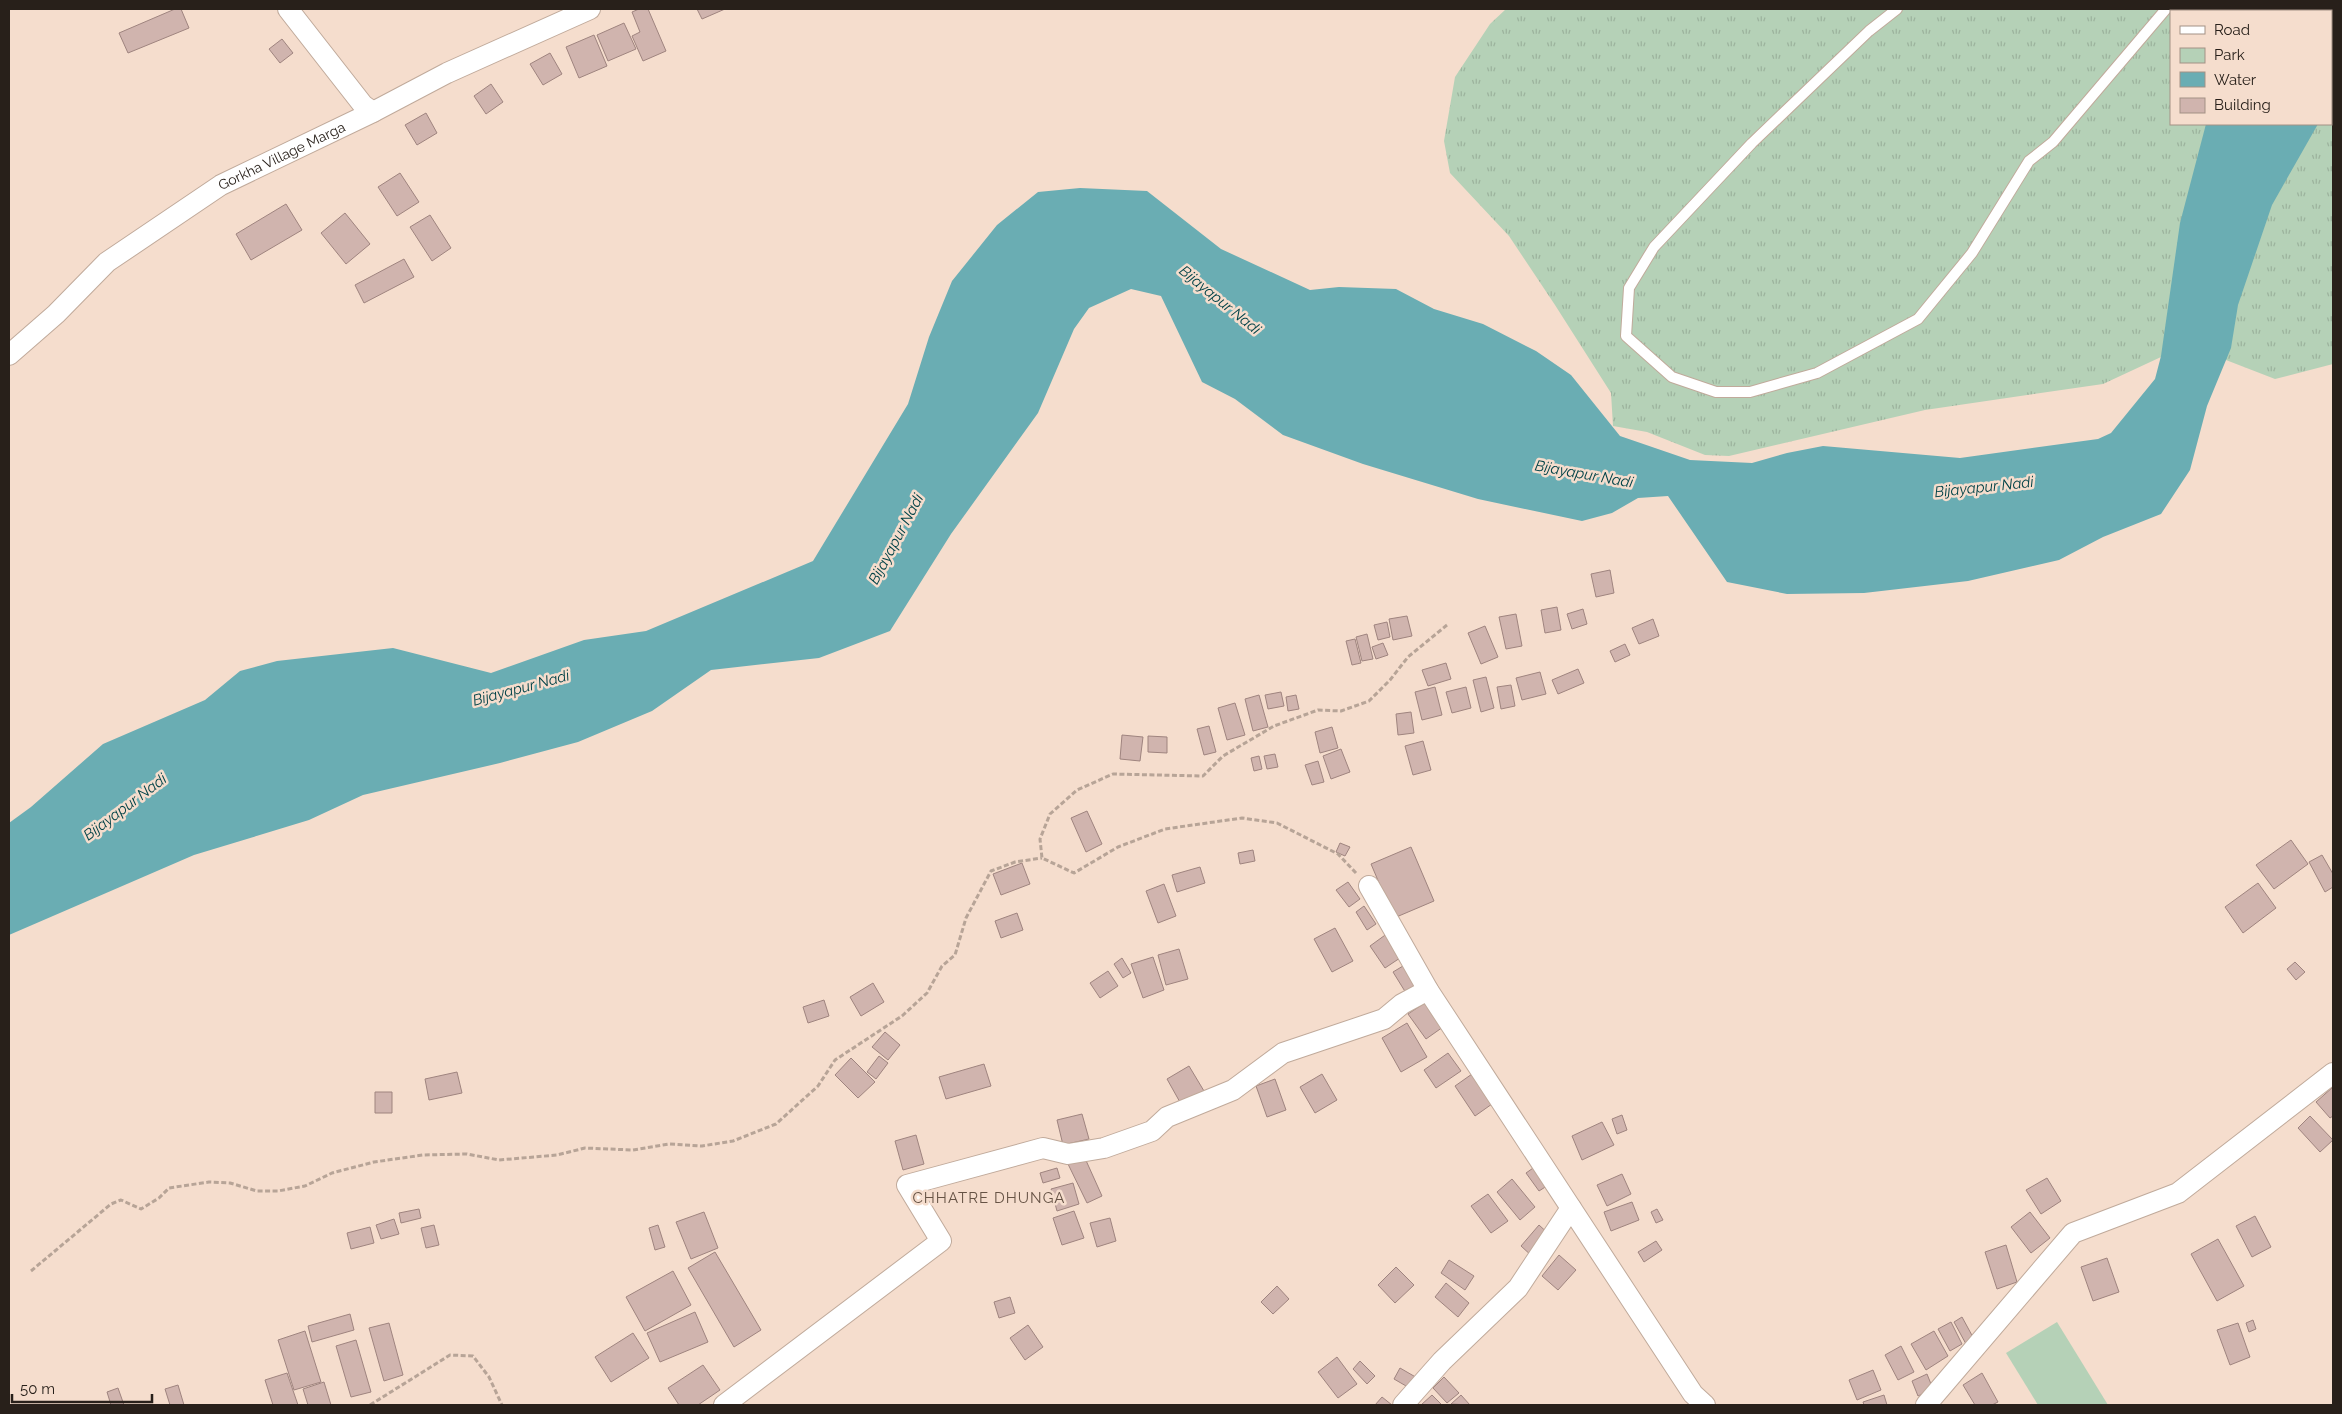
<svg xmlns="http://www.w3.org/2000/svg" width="2342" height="1414" font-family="Raleway,sans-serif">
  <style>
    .grass { fill: url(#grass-tufts); fill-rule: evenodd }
    .park { fill: #b5d1b7 }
    .water { fill: #6aadb3 }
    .building { fill: #d0b4ae; stroke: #9f847f }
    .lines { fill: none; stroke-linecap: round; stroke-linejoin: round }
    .service-casing { stroke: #c0aa9b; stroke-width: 12 }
    .minor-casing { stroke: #c0aa9b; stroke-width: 22 }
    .path { stroke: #b7a497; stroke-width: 3; stroke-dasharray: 5 2.5; stroke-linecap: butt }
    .service { stroke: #fff; stroke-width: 10 }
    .minor { stroke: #fff; stroke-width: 20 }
    .labels { text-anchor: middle; stroke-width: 5; stroke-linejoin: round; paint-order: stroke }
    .street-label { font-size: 14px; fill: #28201a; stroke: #f5ddcd }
    .water-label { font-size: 15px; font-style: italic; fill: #004247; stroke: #f5ddcd }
    .neighbourhood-label { font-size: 15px; letter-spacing: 1px; fill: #665345; stroke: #f5ddcd }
  </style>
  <defs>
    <pattern id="grass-tufts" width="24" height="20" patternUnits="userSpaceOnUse" patternTransform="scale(1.25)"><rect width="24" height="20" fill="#b5d1b7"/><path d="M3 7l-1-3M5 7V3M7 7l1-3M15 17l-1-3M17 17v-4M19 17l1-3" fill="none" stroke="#9cb39d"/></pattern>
  </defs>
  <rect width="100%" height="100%" fill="#f5ddcd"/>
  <!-- grass -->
  <path class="grass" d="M1506,9H2333V364L2275,379L2213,355L2161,357L2103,384L1925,410L1729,456L1705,455L1647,432L1613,426L1611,393L1555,305L1509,236L1450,173L1444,141L1455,77L1490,24ZM2171,11H2331V124H2171Z"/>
  <!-- park -->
  <path class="park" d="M2057,1322L2108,1405H2038L2006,1353Z"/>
  <!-- water -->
  <path class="water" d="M2237,9H2333V96L2331,101V11H2237Z
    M2206,124H2318L2272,205L2238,305L2231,348L2207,406L2190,470L2161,514L2103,537L2059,560L1968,581L1864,593L1787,594L1727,582L1668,496L1638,498L1612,513L1582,521L1478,499L1363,464L1283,435L1235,399L1202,382L1161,296L1131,289L1089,308L1074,329L1038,413L951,534L890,631L819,658L711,670L652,711L578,742L500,763L363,795L309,820L194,855L9,935V823L31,807L103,744L205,700L240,671L277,661L393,648L491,673L584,640L646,631L813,561L908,404L929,337L952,281L997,225L1038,192L1080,188L1147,191L1221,249L1310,290L1339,287L1396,289L1434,309L1483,324L1536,351L1571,375L1620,436L1690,460L1752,463L1787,453L1823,446L1960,458L2098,439L2111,433L2155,379L2161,356L2180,223Z"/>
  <!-- building -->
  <path class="building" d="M175,9H181L189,28L128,53L119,33Z
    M639,9H648L666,51L643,61L632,36L640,32L632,12Z
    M697,9H725L702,19Z
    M624,23L636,49L608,61L597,35Z
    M594,35L607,66L579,78L566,47Z
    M282,39L293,53L280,63L269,49Z
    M550,53L562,74L543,85L530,64Z
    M491,84L503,102L486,114L474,96Z
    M426,113L437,133L417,145L405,125Z
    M400,173L419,202L397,216L378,187Z
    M286,204L302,230L251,260L236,234Z
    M345,213L370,244L346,264L321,233Z
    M430,215L451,248L432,261L410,227Z
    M404,259L414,277L364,303L355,285Z
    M1610,570L1614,593L1596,597L1591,574Z
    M1557,607L1561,630L1545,633L1541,610Z
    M1583,609L1587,624L1572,629L1567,614Z
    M1516,614L1522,646L1506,649L1499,617Z
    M1407,616L1412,636L1393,640L1389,619Z
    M1653,619L1659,636L1639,644L1632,628Z
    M1387,622L1390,637L1378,640L1374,625Z
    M1485,626L1498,657L1481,664L1468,633Z
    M1367,634L1373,659L1362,661L1356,637Z
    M1355,639L1361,663L1352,665L1346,641Z
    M1383,643L1388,655L1376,659L1372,647Z
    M1625,644L1630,655L1615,662L1610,651Z
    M1446,663L1451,679L1428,686L1422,670Z
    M1578,669L1584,683L1558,694L1552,680Z
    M1540,672L1546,694L1522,700L1516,678Z
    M1486,677L1494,708L1481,712L1473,680Z
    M1511,685L1515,706L1501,709L1497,687Z
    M1435,687L1442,715L1422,720L1415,692Z
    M1466,687L1471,708L1452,713L1446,692Z
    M1281,692L1284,706L1268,709L1265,695Z
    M1259,695L1268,727L1253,731L1245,699Z
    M1296,695L1299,709L1288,711L1286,697Z
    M1235,703L1245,735L1227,740L1218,708Z
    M1411,712L1414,733L1398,735L1396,714Z
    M1209,726L1216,752L1204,755L1197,729Z
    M1332,727L1338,748L1320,753L1315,732Z
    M1122,735L1143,737L1140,761L1120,759Z
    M1148,736L1167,737V753L1148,752Z
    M1423,741L1431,770L1413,775L1405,746Z
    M1341,749L1350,772L1331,779L1323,756Z
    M1275,754L1278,767L1267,769L1264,756Z
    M1259,756L1262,769L1254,771L1251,758Z
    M1318,761L1324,782L1312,785L1305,765Z
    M1087,811L1102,844L1086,852L1071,818Z
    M2291,840L2308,864L2274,889L2256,865Z
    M1340,843L1350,847L1345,856L1336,852Z
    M1411,847L1434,901L1394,918L1371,864Z
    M1253,850L1255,861L1240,864L1238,853Z
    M2322,855L2333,874V887L2325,892L2309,862Z
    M1022,863L1030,884L1001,895L993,874Z
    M1200,867L1205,883L1177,892L1172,875Z
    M1348,882L1360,899L1349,907L1336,890Z
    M2258,883L2276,908L2243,933L2225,907Z
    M1164,884L1176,916L1158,923L1146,891Z
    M1364,906L1376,924L1367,930L1356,912Z
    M1017,913L1023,930L1001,938L995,921Z
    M1335,928L1353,961L1332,972L1314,939Z
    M1388,933L1403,956L1385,968L1370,946Z
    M1179,949L1188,979L1166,985L1158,955Z
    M1153,957L1164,990L1143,998L1131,964Z
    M1122,958L1131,973L1123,978L1114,964Z
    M2295,962L2305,972L2296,980L2287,969Z
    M1408,963L1420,984L1406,993L1393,972Z
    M1108,971L1118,986L1100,998L1090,983Z
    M873,983L884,1002L861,1016L850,997Z
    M824,1000L829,1016L808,1023L803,1007Z
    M1426,1002L1443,1027L1426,1039L1408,1014Z
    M1407,1023L1427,1057L1401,1072L1382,1038Z
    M885,1032L900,1045L888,1060L872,1047Z
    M1448,1053L1461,1071L1436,1088L1424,1070Z
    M879,1056L888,1063L876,1079L867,1072Z
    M851,1058L875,1082L858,1098L835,1075Z
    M984,1064L991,1086L946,1099L939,1077Z
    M1189,1066L1204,1091L1181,1104L1167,1079Z
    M457,1072L462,1093L429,1100L425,1079Z
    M1322,1074L1337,1100L1315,1113L1300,1087Z
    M1472,1074L1492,1104L1475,1116L1455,1086Z
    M1275,1079L1286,1110L1267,1117L1256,1086Z
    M2333,1087V1116L2330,1118L2316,1102Z
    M375,1092H392V1113H375Z
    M1082,1114L1089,1139L1063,1145L1057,1120Z
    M1622,1115L1627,1130L1617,1134L1612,1119Z
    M2310,1116L2333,1140L2320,1152L2298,1128Z
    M1602,1122L1614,1145L1582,1160L1572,1136Z
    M916,1135L924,1164L903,1170L895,1141Z
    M1084,1156L1102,1196L1087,1203L1068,1164Z
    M1536,1166L1550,1184L1539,1191L1526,1173Z
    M1057,1168L1060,1178L1043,1183L1040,1173Z
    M1622,1174L1631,1194L1607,1206L1597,1185Z
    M2047,1178L2061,1201L2041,1214L2026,1190Z
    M1512,1179L1535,1207L1520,1220L1497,1192Z
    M1073,1183L1079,1204L1057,1211L1051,1189Z
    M1488,1194L1508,1221L1491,1233L1471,1206Z
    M1632,1202L1639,1220L1611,1231L1604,1212Z
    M419,1209L421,1218L401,1223L399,1213Z
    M1657,1209L1663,1220L1656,1223L1651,1212Z
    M1074,1211L1084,1238L1062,1245L1053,1218Z
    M704,1212L718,1248L691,1259L676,1222Z
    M2030,1212L2050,1238L2031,1253L2011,1227Z
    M2255,1216L2271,1247L2252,1257L2236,1226Z
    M1110,1218L1116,1241L1097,1247L1090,1223Z
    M394,1219L399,1234L381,1239L376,1225Z
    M434,1225L439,1245L426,1248L421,1228Z
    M658,1225L665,1247L655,1250L649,1228Z
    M1539,1225L1551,1236L1533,1257L1521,1246Z
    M370,1227L374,1243L351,1249L347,1233Z
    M2218,1239L2244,1286L2217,1301L2191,1254Z
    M1656,1241L1662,1250L1644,1262L1638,1252Z
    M2006,1245L2017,1282L1997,1289L1985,1252Z
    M715,1252L761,1330L734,1347L688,1268Z
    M1559,1255L1576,1270L1558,1290L1542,1276Z
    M2107,1258L2119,1292L2093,1301L2081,1267Z
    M1449,1260L1474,1276L1465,1290L1441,1273Z
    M1396,1267L1414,1285L1395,1303L1378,1285Z
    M673,1271L691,1305L645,1331L626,1297Z
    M1446,1283L1469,1303L1458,1317L1435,1297Z
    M1277,1286L1289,1299L1273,1314L1261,1302Z
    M1010,1297L1015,1313L999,1318L994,1302Z
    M695,1312L708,1342L660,1362L647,1333Z
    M350,1314L354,1330L312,1342L308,1326Z
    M1962,1317L1974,1339L1966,1344L1954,1322Z
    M2253,1320L2256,1329L2249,1332L2246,1323Z
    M1951,1322L1962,1344L1950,1351L1938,1329Z
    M389,1323L403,1375L384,1381L369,1328Z
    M2238,1323L2250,1357L2230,1365L2217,1330Z
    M1028,1325L1043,1347L1025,1360L1010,1338Z
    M305,1331L321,1382L294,1390L278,1340Z
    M1934,1331L1948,1356L1926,1370L1911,1344Z
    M633,1333L649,1358L611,1382L595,1357Z
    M356,1340L371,1392L351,1397L336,1346Z
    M1901,1346L1914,1372L1898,1380L1885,1355Z
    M1337,1357L1357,1384L1338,1398L1318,1372Z
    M1360,1361L1375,1376L1367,1384L1353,1369Z
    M703,1365L720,1390L698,1405H679L668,1388Z
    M1400,1368L1419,1379L1413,1390L1394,1379Z
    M1873,1370L1881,1390L1857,1400L1849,1380Z
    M287,1373L298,1405H273L265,1380Z
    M1982,1373L1998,1402L1992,1405H1975L1963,1385Z
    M1927,1374L1933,1389L1918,1396L1912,1381Z
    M1444,1377L1459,1393L1447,1403L1433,1388Z
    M324,1382L331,1405H308L303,1389Z
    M178,1385L184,1405H170L165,1389Z
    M118,1388L124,1405H111L107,1392Z
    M1432,1395L1442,1405H1421Z
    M1461,1395L1470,1405L1451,1404Z
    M1884,1395L1887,1405H1864L1863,1402Z
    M1382,1397L1392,1405H1375Z"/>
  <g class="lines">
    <!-- service casing -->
    <g class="service-casing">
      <path id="service" d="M1897,9L1869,31L1752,143L1654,247L1629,288L1626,336L1672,377L1716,392H1750L1817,373L1918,319L1972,253L2029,161L2053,142L2166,9"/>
    </g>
    <!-- minor casing -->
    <g class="minor-casing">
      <g id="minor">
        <path d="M288,9L363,105L373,112"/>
        <path id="s1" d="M9,355L56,314L107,262L221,185L373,112L447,73L590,9"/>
        <path d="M1369,886L1428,990L1693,1394L1705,1405"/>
        <path d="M724,1405L941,1241L907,1185L1043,1148L1068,1154L1104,1148L1152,1131L1167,1117L1233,1090L1283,1053L1384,1019L1402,1004L1428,990"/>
        <path d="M1403,1405L1442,1361L1518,1288L1571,1208"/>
        <path d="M1926,1405L2073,1233L2178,1193L2333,1073"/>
      </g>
    </g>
    <!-- path -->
    <path class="path" d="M1356,873L1338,854L1277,823L1242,818L1165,829L1118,847L1074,873L1042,858L1040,839L1050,814L1077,790L1113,774L1203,776L1223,756L1274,726L1318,710L1341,711L1369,701L1390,680L1408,657L1447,625
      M31,1271L111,1204L121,1200L141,1209L159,1198L169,1188L209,1182L230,1183L257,1191H278L305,1186L332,1173L374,1162L423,1155L467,1154L499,1160L557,1155L585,1148L633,1150L669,1144L702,1146L733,1141L776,1124L818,1086L835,1060L902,1016L927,993L942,966L955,955L966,918L991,871L1015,862L1042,858
      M370,1405L450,1355L473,1356L489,1377L502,1405"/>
    <!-- service -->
    <use href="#service" class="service"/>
    <!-- minor -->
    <use href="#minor" class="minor"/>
  </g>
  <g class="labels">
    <!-- street labels -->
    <g class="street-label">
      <text dy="5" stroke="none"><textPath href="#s1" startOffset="340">Gorkha Village Marga</textPath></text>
    </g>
    <!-- water labels -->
    <g class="water-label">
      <text transform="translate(1220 300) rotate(39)" y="5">Bijayapur Nadi</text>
      <text transform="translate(1584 474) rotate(10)" y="5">Bijayapur Nadi</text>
      <text transform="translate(1984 487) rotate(-6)" y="5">Bijayapur Nadi</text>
      <text transform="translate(896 539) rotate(-62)" y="5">Bijayapur Nadi</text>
      <text transform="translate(521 688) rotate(-15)" y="5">Bijayapur Nadi</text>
      <text transform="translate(125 807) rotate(-37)" y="5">Bijayapur Nadi</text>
    </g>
    <!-- neighbourhood labels -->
    <g class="neighbourhood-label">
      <text x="989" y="1203">CHHATRE DHUNGA</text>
    </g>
  </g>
  <!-- border -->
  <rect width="2342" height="1414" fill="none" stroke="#28201a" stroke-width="20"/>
  <!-- legend -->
  <rect x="2170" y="10" width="162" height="115" fill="#f5ddcd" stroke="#a39185"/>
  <rect x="2180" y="26" width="25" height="8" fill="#ffffff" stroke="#a39185"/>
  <text x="2214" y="35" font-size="15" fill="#28201a">Road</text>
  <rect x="2180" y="48" width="25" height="15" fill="#b5d1b7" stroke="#a39185"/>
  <text x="2214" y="60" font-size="15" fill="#28201a">Park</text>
  <rect x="2180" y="72" width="25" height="15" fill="#6aadb3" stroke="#a39185"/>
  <text x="2214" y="85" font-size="15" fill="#28201a">Water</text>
  <rect x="2180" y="98" width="25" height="15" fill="#d0b4ae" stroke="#a39185"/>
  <text x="2214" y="110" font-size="15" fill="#28201a">Building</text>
  <!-- scale -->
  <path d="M12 1394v8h140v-8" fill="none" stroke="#28201a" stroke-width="2.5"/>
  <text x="20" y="1394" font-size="15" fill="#28201a" stroke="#f5ddcd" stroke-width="4" paint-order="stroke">50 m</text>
</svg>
